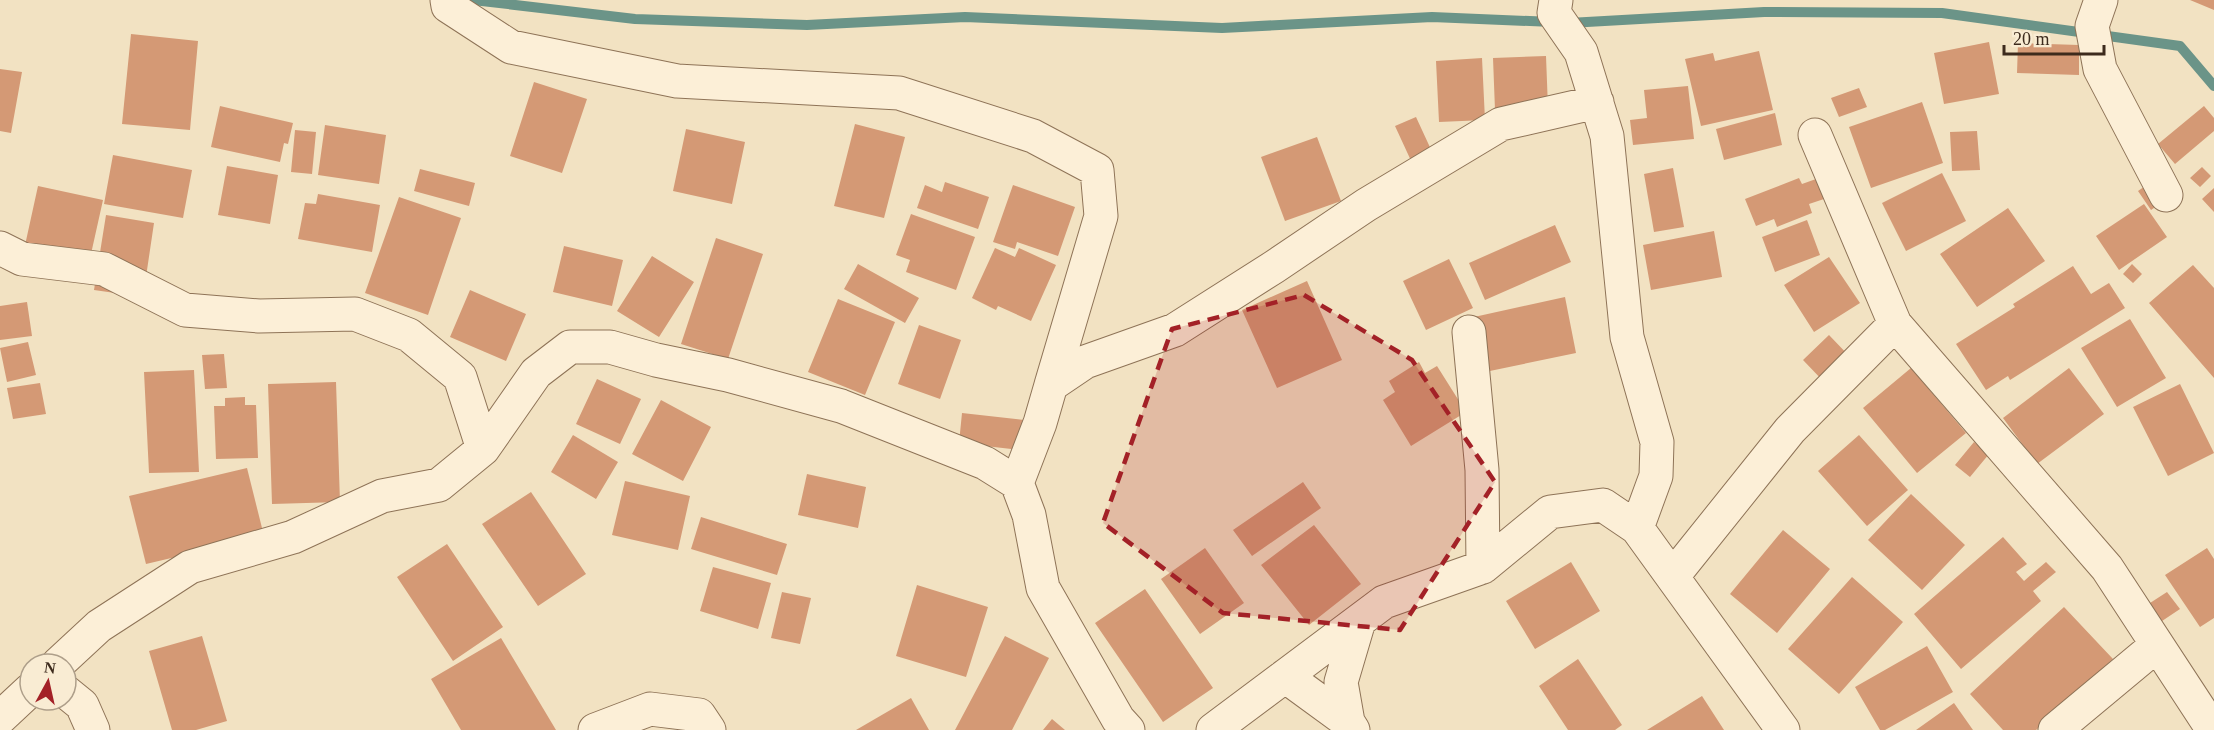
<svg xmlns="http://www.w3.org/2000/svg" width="2214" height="730" font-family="Georgia,serif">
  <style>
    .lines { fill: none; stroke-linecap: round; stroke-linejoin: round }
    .stream { stroke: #6b9488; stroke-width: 10 }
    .building { fill: #d49975 }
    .minor-casing { stroke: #8e7357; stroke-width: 35 }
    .minor { stroke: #fcefd7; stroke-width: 33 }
    .marked { fill: #a32127; fill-opacity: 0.2; stroke: #a32127; stroke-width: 4.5; stroke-dasharray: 12 8; stroke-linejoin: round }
  </style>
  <rect width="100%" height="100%" fill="#f2e2c2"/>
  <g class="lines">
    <!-- stream -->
    <path class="stream" d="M473,0L635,19L807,25L965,17L1222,28L1432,17L1553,22
      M1569,23L1764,12L1942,13L2180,46L2214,86"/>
  </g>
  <!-- building -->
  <path class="building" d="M2190,0H2214V10Z
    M131,34L198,41L190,130L122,124Z
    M1989,42L1999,94L1944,104L1934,53Z
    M2018,43L2079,45V75L2017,73Z
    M1759,51L1773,110L1701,126L1685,59L1713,53L1715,61Z
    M1546,56L1548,108L1495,110L1493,58Z
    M1482,58L1485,120L1439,122L1436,61Z
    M0,69L22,72L11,133L0,131Z
    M534,82L587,99L562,173L510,156Z
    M1688,86L1694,139L1633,145L1630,120L1647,118L1644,90Z
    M1859,88L1867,107L1839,117L1831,98Z
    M1922,102L1943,163L1871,188L1849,127Z
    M220,106L293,123L288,144L284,143L280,162L211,147Z
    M2204,106L2214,118V131L2175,164L2158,144Z
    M1775,113L1782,145L1724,160L1716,129Z
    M1416,117L1434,156L1413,165L1395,126Z
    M855,124L905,137L884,218L834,206Z
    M325,125L386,135L379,184L318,175Z
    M686,129L745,142L732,204L673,191Z
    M295,130L316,132L312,174L291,172Z
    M1977,131L1980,170L1952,171L1950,132Z
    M1317,137L1341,201L1285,221L1261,157Z
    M113,155L192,170L183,218L104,204Z
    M227,166L278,175L270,224L218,215Z
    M2202,167L2211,176L2200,187L2190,178Z
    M1673,168L1684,227L1654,232L1644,174Z
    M420,169L475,183L469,206L414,191Z
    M1942,173L1966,221L1906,251L1882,203Z
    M1799,178L1802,184L1816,179L1824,199L1809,204L1812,213L1777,227L1774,219L1756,226L1745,199Z
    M945,182L989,197L978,229L917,208L925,185L942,192Z
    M2151,182L2164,201L2151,210L2138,191Z
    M1013,185L1075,207L1058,256L1017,242L1015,249L993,242Z
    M38,186L103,200L87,272L22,259Z
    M2214,188V212L2202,199Z
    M318,194L380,205L372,252L298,239L305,203L316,204Z
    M399,197L461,218L428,315L365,293Z
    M2144,204L2167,237L2119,270L2096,236Z
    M2008,208L2045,261L1977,307L1940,254Z
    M911,214L975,237L956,290L906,272L910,260L896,255Z
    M106,215L154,223L143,297L94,290Z
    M1807,220L1820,255L1775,272L1762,237Z
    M1555,225L1571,262L1485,300L1469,263Z
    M1714,231L1722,277L1651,290L1643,245Z
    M716,238L763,254L728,359L681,344Z
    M564,246L623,260L612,306L553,292Z
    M995,248L1015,257L1019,248L1056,265L1031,321L998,306L996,310L972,298Z
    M652,256L694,282L659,337L617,311Z
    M1829,257L1860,303L1814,332L1784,285Z
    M1449,259L1473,308L1426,330L1403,281Z
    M858,264L919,298L905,323L844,289Z
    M2132,264L2142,274L2133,283L2123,274Z
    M2193,265L2214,288V378L2149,303Z
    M2073,266L2091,294L2109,283L2125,308L2010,380L2008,376L1986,390L1956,344L2015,307L2013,304Z
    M1307,281L1342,360L1277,388L1242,310Z
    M470,290L526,314L506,361L450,337Z
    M1565,297L1576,353L1485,372L1474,317Z
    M838,299L895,322L865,395L808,372Z
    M27,302L32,336L0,340V306Z
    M2130,319L2166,378L2117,407L2081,348Z
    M919,325L961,340L940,399L898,384Z
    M1829,335L1852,359L1826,384L1803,360Z
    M28,342L36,375L7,382L0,348Z
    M224,354L227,388L205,389L202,355Z
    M1419,362L1425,373L1437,366L1466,412L1411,446L1383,400L1395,392L1389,381Z
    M1911,368L1966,433L1917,473L1863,408Z
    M2069,368L2104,414L2037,464L2003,418Z
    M194,370L199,472L149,473L144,372Z
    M597,379L641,399L620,444L576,424Z
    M336,382L340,502L272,504L268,384Z
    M40,383L46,414L13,419L7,388Z
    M2180,384L2214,453L2168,476L2133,407Z
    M245,397V405H256L258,458L216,459L214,406H225V398Z
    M661,400L711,427L683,481L632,454Z
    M962,413L1024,420L1020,450L959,443Z
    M573,435L618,462L596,499L551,472Z
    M1859,435L1908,490L1867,526L1818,471Z
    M1974,442L1989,454L1970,477L1955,465Z
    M247,468L264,536L146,564L129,496Z
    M807,474L866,487L858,528L798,515Z
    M625,481L690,496L678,550L612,535Z
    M1303,482L1321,508L1252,556L1233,530Z
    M531,492L586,574L538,606L482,524Z
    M1911,494L1965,545L1922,590L1868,540Z
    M701,517L787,544L777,575L691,549Z
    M1314,525L1361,584L1309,625L1261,565Z
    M1783,530L1830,569L1777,633L1730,594Z
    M2003,537L2027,564L2016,572L2024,581L2046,562L2056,572L2033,591L2041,601L1961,669L1914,614Z
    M447,544L503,627L453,661L397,577Z
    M1205,548L1244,603L1200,634L1161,579Z
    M2207,548L2214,559V618L2200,627L2165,575Z
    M1571,562L1600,611L1535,649L1506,601Z
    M713,567L771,583L758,629L700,611Z
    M1852,577L1903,622L1839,694L1788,649Z
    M917,585L988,607L966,677L896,656Z
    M1145,589L1213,688L1163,722L1095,623Z
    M782,592L811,598L800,644L771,638Z
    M2167,592L2180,609L2162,621L2150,603Z
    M2064,607L2113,659L2036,730H2003L1970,694Z
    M202,636L227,721L196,730H172L149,651Z
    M1005,636L1049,658L1012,730H955Z
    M501,638L556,730H461L431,679Z
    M1927,646L1953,692L1885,730H1880L1855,687Z
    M1578,659L1622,725L1615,730H1568L1539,686Z
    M1702,696L1724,730H1647Z
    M911,698L929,730H856Z
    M1954,703L1973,730H1916Z
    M1052,719L1065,730H1043Z"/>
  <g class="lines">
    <!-- minor casing -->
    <g class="minor-casing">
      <path id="minor" d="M447,0L448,6L511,47L677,81L899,93L1033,136L1097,170L1101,216L1051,385
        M1556,0L1554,13L1581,52L1607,136L1627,337L1657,442L1656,476L1637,528
        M2101,0L2092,26L2100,69L2166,195
        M1815,135L1895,324L2107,568L2213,730
        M0,248L22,259L104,269L185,310L259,316L355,314L409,335L460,377L483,449
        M1469,332L1482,470L1483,567
        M1017,483L1040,423L1051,385L1085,362L1175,330L1274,267L1366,205L1501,124L1597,102
        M1673,576L1790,430L1895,324
        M58,664L99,626L190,567L293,537L382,496L439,485L483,449L536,373L570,347H610L656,360L728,375L841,406L985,463L1017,483L1029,515L1043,588L1118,719L1128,730
        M1285,676L1348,722L1353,730
        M66,692L82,705L93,730
        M0,718L30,690
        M1348,722L1341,682L1359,621
        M595,730L650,709L699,715L709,730
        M1213,730L1384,602L1483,567L1550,512L1603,505L1637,528L1783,730
        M2055,730L2157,645"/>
    </g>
    <!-- minor -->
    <use href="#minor" class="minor"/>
  </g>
  <!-- marked area -->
  <path class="marked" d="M1304,295L1412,360L1495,482L1400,630L1223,613L1103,523L1172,329Z"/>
  <!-- north arrow -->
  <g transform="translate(48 682) rotate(8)"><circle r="28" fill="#f9ecd3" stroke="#ae9f8a" stroke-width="1.5"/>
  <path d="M0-4.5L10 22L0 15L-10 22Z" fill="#a32127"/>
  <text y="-9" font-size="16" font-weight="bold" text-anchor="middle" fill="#3d2b1d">N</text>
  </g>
  <!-- scale -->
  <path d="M2004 45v9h100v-9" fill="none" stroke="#3d2b1d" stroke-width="3"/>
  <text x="2013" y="45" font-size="18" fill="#3d2b1d" stroke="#f9ecd3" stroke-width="4.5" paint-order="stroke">20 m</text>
</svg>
